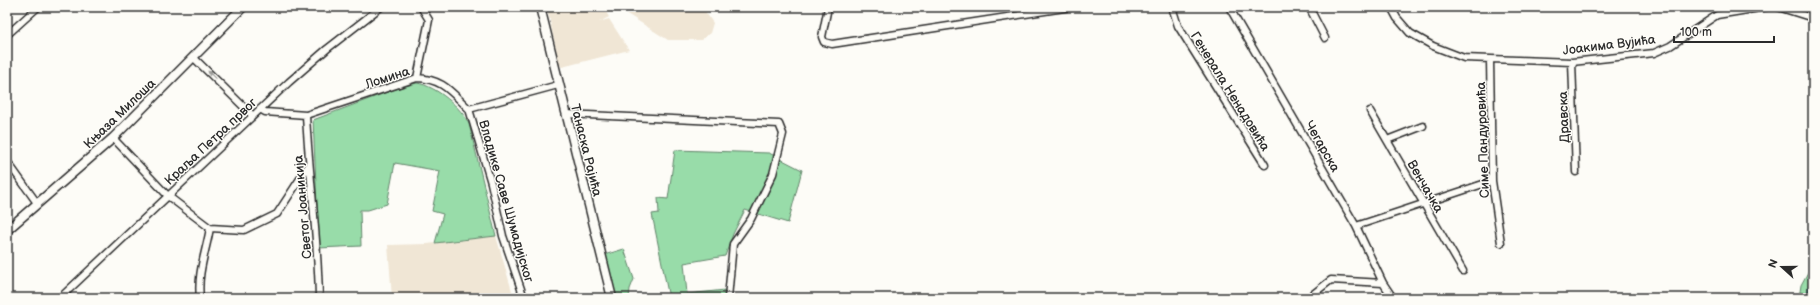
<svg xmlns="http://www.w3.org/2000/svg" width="1820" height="305" font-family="'Balsamiq Sans',sans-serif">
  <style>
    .built { fill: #f0e6d5 }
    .green { fill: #98dca9; stroke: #62846a }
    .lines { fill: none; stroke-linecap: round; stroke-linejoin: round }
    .stream { stroke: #5a8b90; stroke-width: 2 }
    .minor-casing { stroke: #2b2b2b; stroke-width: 9 }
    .tertiary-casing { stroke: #2b2b2b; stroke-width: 11 }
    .minor { stroke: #fdfcf7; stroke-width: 6 }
    .tertiary { stroke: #fdfcf7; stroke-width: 8 }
    .oneway { fill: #9e9e9b }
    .labels { text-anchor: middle; stroke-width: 3; stroke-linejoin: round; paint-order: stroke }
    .street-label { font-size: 13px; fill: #2b2b2b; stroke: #fdfcf7 }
  </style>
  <rect width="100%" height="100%" fill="#fdfcf7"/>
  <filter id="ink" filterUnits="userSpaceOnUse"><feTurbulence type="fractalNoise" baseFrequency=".025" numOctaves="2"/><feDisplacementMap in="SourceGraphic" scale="8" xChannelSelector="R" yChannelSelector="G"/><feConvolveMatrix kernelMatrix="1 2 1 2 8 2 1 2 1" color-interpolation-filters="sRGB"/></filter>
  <g filter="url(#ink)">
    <!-- built -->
    <path class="built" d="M547,7H603L609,17L599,22L609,19L629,50L562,67L559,64Z
      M603,7H702L713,23L710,33L701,40H668L627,14Z
      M496,236L514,298H392L388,245L427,244Z"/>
    <!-- green -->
    <path class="green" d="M417,83C436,86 462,108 469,124L496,236L435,243L443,214L432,211L440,171L395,163L387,204L368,210H360L361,246L319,248L313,120L401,87Z
      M675,150L769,153L802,170L788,223L745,210L733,234L725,256L684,263L687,294L725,290L724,298H669L652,214L659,213L658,198L668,199Z
      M624,249L634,279L630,289L629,298H614L604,255Z
      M1813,263L1811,298H1799L1801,285Z"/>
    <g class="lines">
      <!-- stream -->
      <path class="stream" d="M1807,298L1809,286L1813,279"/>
      <!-- minor casing -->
      <g class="minor-casing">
        <path id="minor" d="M828,7L822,37L824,42L832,44L1071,7
          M1172,7L1178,26L1265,165
          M1229,7L1356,226L1383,283L1393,298
          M1309,7L1325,38
          M1391,7L1397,18L1410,33L1433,46L1464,58L1572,62L1654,53L1670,46L1717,15L1766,7
          M1778,7L1813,18
          M7,35L38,7
          M193,57L253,116
          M1490,59L1492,181L1501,243
          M1572,62L1576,172
          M417,78L429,20L421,7
          M260,109L265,112L306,115L417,78C443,79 451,92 469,109L558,85
          M469,109L491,183L503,236L524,298
          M1370,111L1463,271
          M566,114L779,124L783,134L773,174L751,219L733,244L728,298
          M306,115C309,176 318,237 319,298
          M113,138L168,196L210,228C206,252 197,273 200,298
          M1387,140L1423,126
          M7,161L37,203
          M1356,226L1492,181
          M210,228L244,230L277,214L309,165
          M60,298L289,82L327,49L381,7
          M1308,298L1331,280L1383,283"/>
      </g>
      <!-- tertiary casing -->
      <g class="tertiary-casing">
        <path id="tertiary" d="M540,7L612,298
          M7,230L113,138L243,7"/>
      </g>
      <!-- minor -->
      <use href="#minor" class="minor"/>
      <!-- tertiary -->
      <use href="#tertiary" class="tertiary"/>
    </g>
    <!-- one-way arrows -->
    <defs><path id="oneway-solid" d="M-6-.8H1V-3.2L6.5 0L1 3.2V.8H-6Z"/></defs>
    <use class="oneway" href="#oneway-solid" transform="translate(212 75) rotate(-135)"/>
  </g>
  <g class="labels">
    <!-- street labels -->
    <g class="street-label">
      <text transform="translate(1609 44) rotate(-7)" y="5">Јоакима Вујића</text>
      <text transform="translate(387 77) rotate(-18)" y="5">Ломина</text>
      <text transform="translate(1231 91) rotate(58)" y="5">Генерала Ненадовића</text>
      <text transform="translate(119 113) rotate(-44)" y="5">Књаза Милоша</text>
      <text transform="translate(1563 117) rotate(-92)" y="5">Дравска</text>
      <text transform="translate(1482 140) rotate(-92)" y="5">Симе Пандуровића</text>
      <text transform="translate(210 141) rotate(-43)" y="5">Краља Петра првог</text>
      <text transform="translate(1323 146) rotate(60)" y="5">Чегарска</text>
      <text transform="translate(587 150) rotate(76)" y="5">Танаска Рајића</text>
      <text transform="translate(1426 186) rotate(60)" y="5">Венчачка</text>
      <text transform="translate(507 201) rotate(74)" y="5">Владике Саве Шумадијског</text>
      <text transform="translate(302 207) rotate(-95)" y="5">Светог Јоаникија</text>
    </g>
  </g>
  <!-- margin -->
  <rect width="1820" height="305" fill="none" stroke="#fdfcf7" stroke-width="24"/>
  <rect x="12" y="12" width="1796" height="281" fill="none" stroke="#2b2b2b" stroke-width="1.5" filter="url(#ink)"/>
  <!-- north arrow -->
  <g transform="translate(1782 267) rotate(291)" stroke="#fdfcf7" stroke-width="3" paint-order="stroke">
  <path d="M0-3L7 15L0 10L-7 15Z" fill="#2b2b2b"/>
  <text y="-6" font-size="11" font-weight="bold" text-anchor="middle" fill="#2b2b2b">N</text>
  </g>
  <!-- scale -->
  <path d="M1674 36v6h100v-6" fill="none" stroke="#2b2b2b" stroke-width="2"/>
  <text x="1680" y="36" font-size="12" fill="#2b2b2b" stroke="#fdfcf7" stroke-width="3" paint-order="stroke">100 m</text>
</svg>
